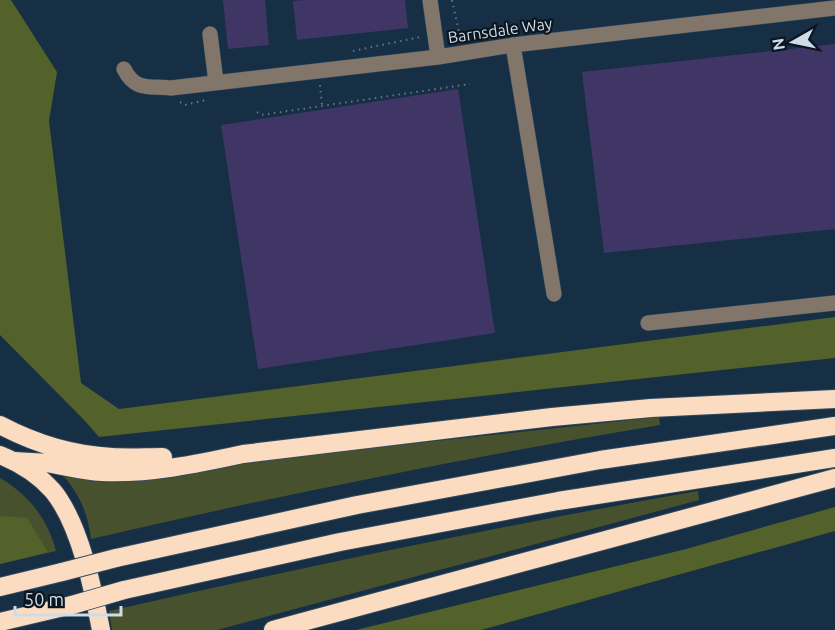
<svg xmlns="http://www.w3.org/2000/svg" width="835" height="630" font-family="Ubuntu,sans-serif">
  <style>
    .green { fill: #48512d }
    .forest { fill: #53612a }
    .building { fill: #3f3665 }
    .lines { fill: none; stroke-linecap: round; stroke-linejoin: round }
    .minor-casing { stroke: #334b5f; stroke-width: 16 }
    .highway-casing { stroke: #334b5f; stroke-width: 20 }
    .path { stroke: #64788a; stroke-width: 2; stroke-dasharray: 1.5 4.5; stroke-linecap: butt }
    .minor { stroke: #82766b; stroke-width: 15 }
    .highway { stroke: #fbdcc1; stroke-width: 18 }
    .highway-bridge-casing { stroke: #334b5f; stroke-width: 20; stroke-linecap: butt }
    .highway-bridge { stroke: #fbdcc1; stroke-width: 18 }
    .labels { text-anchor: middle; stroke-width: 4.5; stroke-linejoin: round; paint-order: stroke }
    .street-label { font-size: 16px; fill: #cedcea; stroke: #0b161f }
  </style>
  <rect width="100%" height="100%" fill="#162f44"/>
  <!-- green -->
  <path class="green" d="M659,417L660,425C469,457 280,495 91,539C88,513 79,493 61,473L277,458Z
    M0,478C28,494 48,519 56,551L0,564Z
    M698,491L699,500L217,630H112L109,611C304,567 500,526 698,491Z"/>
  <!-- forest -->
  <path class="forest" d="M0,0H11L57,72L49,121L81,383L119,409L835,317V358L99,437L86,422L0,335Z
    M835,507V531L481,630H356L686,549Z
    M0,516L27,518L48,552L0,564Z"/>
  <!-- building -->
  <path class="building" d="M223,0H265L269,45L228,49Z
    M305,0H405L408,28L297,40L293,1Z
    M835,44V229L604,253L582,72Z
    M458,89L495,333L258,369L221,125Z"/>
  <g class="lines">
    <!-- minor casing -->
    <g class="minor-casing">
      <path id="minor" d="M430,0L438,57
        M210,34L216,82
        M513,45L554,294
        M124,69C135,91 148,86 171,88L438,57L513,45L835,8
        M648,323L835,303"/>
    </g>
    <!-- highway casing -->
    <g class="highway-casing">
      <path id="highway" d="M0,425C34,443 73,455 112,457C129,458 146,457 163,457
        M0,455C20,463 39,475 53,491C80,524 93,589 101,630
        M15,461C26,462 36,462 47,463C65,466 83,471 102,472C149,474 197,464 243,454L552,417L651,408L835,399
        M116,558L357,505L600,460L835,426
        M0,587L62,572
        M124,590L340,542L558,501L835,458
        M0,622L72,605
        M273,630L835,478"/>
    </g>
    <!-- path -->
    <path class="path" d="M452,0L459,32
      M450,33L501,31
      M353,51L420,37
      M320,85L322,106
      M180,102L185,105L206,100
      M257,112L261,115L470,84"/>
    <!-- minor -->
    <use href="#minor" class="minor"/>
    <!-- highway -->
    <use href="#highway" class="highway"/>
    <!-- highway-bridge casing -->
    <g class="highway-bridge-casing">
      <path id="highway-bridge" d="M62,572L116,558
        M72,605L124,590"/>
    </g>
    <!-- highway-bridge -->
    <use href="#highway-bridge" class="highway-bridge"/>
  </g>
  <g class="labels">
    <!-- street labels -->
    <g class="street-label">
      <text transform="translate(500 30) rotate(-8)" y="6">Barnsdale Way</text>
    </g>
  </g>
  <!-- north arrow -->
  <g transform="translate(793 42) rotate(261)" stroke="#0b161f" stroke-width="4.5" paint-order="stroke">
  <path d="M0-4.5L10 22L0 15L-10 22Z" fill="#cedcea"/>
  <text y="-9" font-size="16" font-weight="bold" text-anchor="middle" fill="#cedcea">N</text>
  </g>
  <!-- scale -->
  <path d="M15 606v9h106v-9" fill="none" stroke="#cedcea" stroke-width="3"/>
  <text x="24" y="606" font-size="18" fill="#cedcea" stroke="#0b161f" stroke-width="4.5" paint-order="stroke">50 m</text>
</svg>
